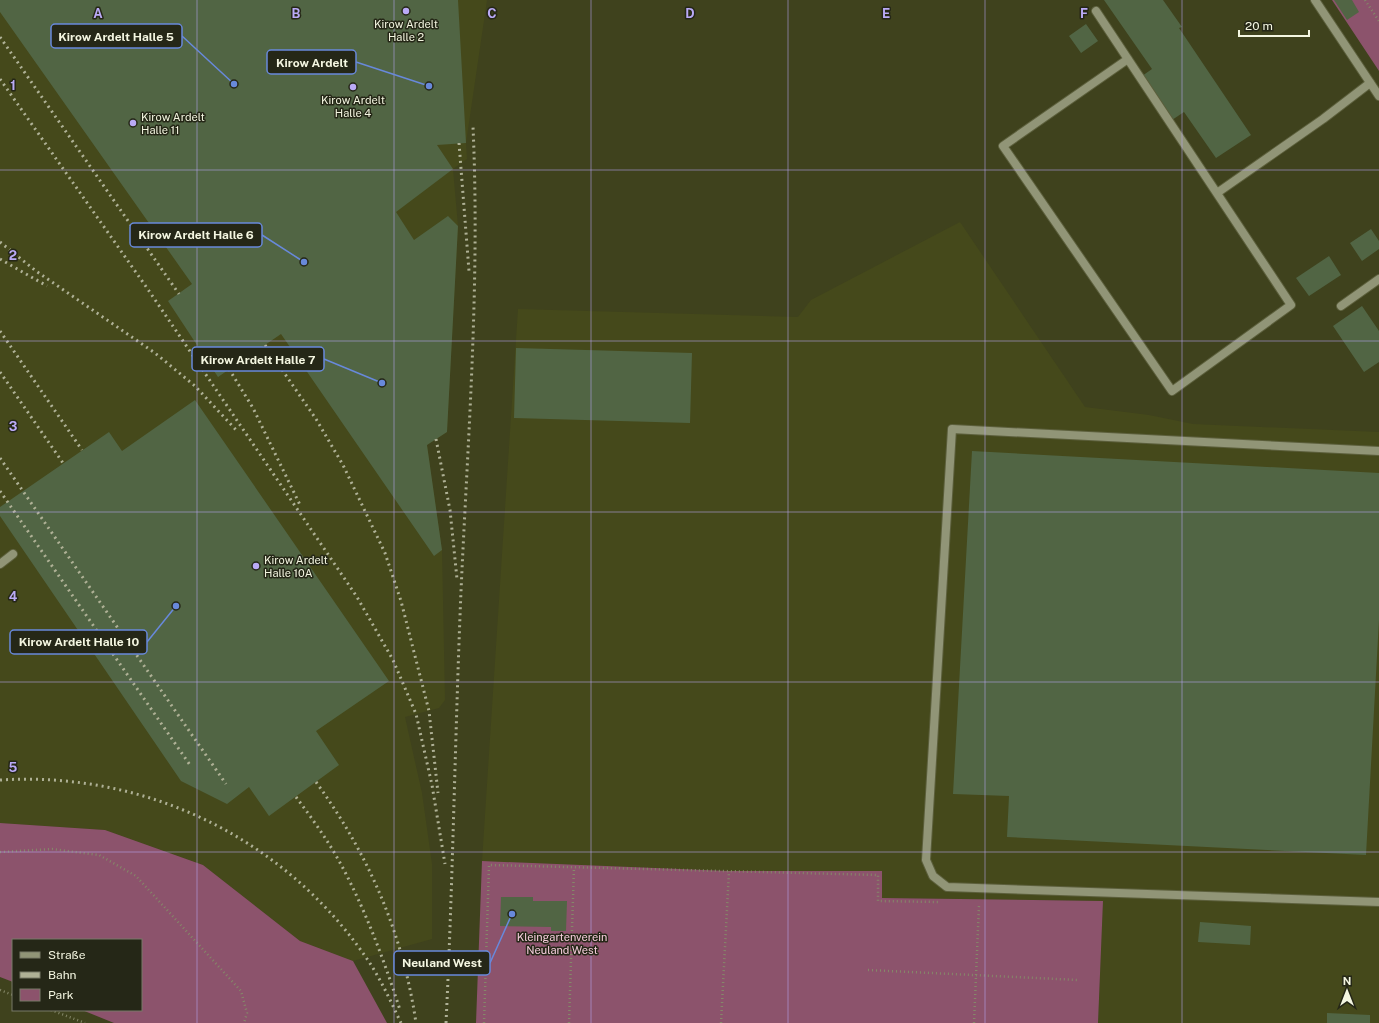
<svg xmlns="http://www.w3.org/2000/svg" width="1379" height="1023" font-family="'Public Sans',sans-serif">
  <style>
    .built { fill: #45491b }
    .green { fill: #8c536c }
    .building { fill: #516544 }
    .lines { fill: none; stroke-linecap: round; stroke-linejoin: round }
    .lane-casing { stroke: #5c5f3c; stroke-width: 10 }
    .street-casing { stroke: #5c5f3c; stroke-width: 10 }
    .path { stroke: #858869; stroke-width: 2.5; stroke-dasharray: 1 3; stroke-linecap: butt }
    .lane { stroke: #919577; stroke-width: 8 }
    .street { stroke: #919577; stroke-width: 8 }
    .rail { stroke: #afb196; stroke-width: 3; stroke-dasharray: 2 4; stroke-linecap: butt }
    .grid { fill: none; stroke: #baaaf6; stroke-width: 1; stroke-opacity: 0.55 }
    .poi-dot { fill: #baaaf6; stroke: #252717; stroke-width: 1.5 }
    .labels { text-anchor: middle; stroke-width: 3; stroke-linejoin: round; paint-order: stroke }
    .poi-label { font-size: 11px; fill: #f4f6e1; stroke: #252717 }
    .park-label { font-size: 11px; fill: #f7cede; stroke: #252717 }
    .grid-label { font-size: 13px; text-anchor: middle; font-weight: bold; fill: #baaaf6; stroke: #252717; stroke-width: 3; stroke-linejoin: round; paint-order: stroke }
    .leader { fill: none; stroke: #6889db; stroke-width: 1.5 }
    .callout-dot { fill: #6889db; stroke: #252717; stroke-width: 1.5 }
    .callout { fill: #252717; stroke: #6889db; stroke-width: 1.5 }
    .callout-label { font-size: 12px; text-anchor: middle; font-weight: bold; fill: #f4f6e1 }
  </style>
  <rect width="100%" height="100%" fill="#3f421d"/>
  <!-- built -->
  <path class="built" d="M0,0H487L466,143L467,159L453,169L458,226L447,432L427,445L442,550L445,700L439,708L405,717L422,793L432,864V939L353,961L300,941L203,865L105,830L0,823Z
    M960,222L1085,407L1149,415L1193,424L1379,432V1023H1098L1103,901L882,898V871H729L482,861L518,309L798,317L811,300Z"/>
  <!-- green -->
  <path class="green" d="M1332,0H1379V71Z
    M0,823L105,830L203,865L300,941L353,961L387,1023H114L82,1010H141V940H13V982L0,977Z
    M482,861L729,871H882V898L1103,901L1098,1023H476Z"/>
  <!-- building -->
  <path class="building" d="M0,0H458L466,143L437,145L453,169L396,212L414,240L448,216L458,226L447,432L427,445L442,550L434,556L281,334L218,377L168,301L192,284L0,12Z
    M1104,0H1163L1182,27L1179,28L1251,135L1216,158L1184,112L1172,120L1142,76L1152,69Z
    M1334,0H1352L1359,12L1347,20Z
    M1086,24L1098,41L1081,53L1069,36Z
    M1371,229L1379,241V249L1362,261L1350,243Z
    M1329,256L1341,275L1309,296L1296,278Z
    M1362,306L1379,331V362L1364,372L1333,326Z
    M516,348L692,353L690,423L514,418Z
    M195,400L389,681L316,731L339,765L269,816L249,787L227,804L181,781L0,516V507L109,432L122,451Z
    M972,451L1379,473V620L1366,855L1007,837L1009,796L953,794Z
    M501,897H533V901H567L566,931H551V927L500,926Z
    M1200,922L1251,926L1250,945L1198,942Z
    M1327,1013L1370,1015V1023H1327Z"/>
  <g class="lines">
    <!-- lane casing -->
    <g class="lane-casing">
      <path id="lane" d="M1096,11L1291,305L1172,391L1003,146L1128,59
        M1217,193L1323,119L1370,83
        M1341,306L1379,279
        M1379,451L952,429L926,860L933,876L947,887L1379,902
        M0,564L13,554"/>
    </g>
    <!-- street casing -->
    <g class="street-casing">
      <path id="street" d="M1315,0L1379,96"/>
    </g>
    <!-- path -->
    <path class="path" d="M1365,0L1379,21
      M0,852L52,849L99,855L136,876L241,991L247,1013L244,1023
      M868,970L1078,980
      M0,990L13,995
      M51,1010L85,1023
      M484,1023L489,865L878,875V901L940,902
      M569,1023L574,867
      M721,1023L729,871
      M974,1023L979,905"/>
    <!-- lane -->
    <use href="#lane" class="lane"/>
    <!-- street -->
    <use href="#street" class="street"/>
    <!-- rail -->
    <path class="rail" d="M0,37L179,294
      M0,79L147,288L357,597L393,660L416,714L432,785L445,864
      M459,143L469,271
      M0,242L36,271L155,353L195,386L238,432
      M0,259L47,286
      M0,331L82,450
      M265,345L316,419L343,465L385,553L401,601L429,711L438,793
      M229,369L253,408L301,507
      M0,372L63,463
      M436,439L450,510L457,579
      M0,458L226,784
      M0,491L190,765
      M0,780C145,771 282,837 365,956C380,977 390,1000 401,1023
      M316,782C369,855 403,934 416,1023
      M296,797C314,821 332,846 346,874C368,917 385,963 400,1010
      M446,1023C453,879 455,735 461,591C468,436 480,281 473,127"/>
  </g>
  <!-- grid -->
  <path class="grid" d="M197,0V1023M394,0V1023M591,0V1023M788,0V1023M985,0V1023M1182,0V1023M0,170H1379M0,341H1379M0,512H1379M0,682H1379M0,852H1379"/>
  <!-- markers -->
  <g class="poi-dot">
    <circle cx="406" cy="11" r="4"/>
    <circle cx="353" cy="87" r="4"/>
    <circle cx="133" cy="123" r="4"/>
    <circle cx="256" cy="566" r="4"/>
  </g>
  <g class="labels">
    <!-- poi labels -->
    <g class="poi-label">
      <text x="406" y="28">Kirow Ardelt<tspan x="406" dy="13">Halle 2</tspan></text>
      <text x="353" y="104">Kirow Ardelt<tspan x="353" dy="13">Halle 4</tspan></text>
      <text x="141" y="121" text-anchor="start">Kirow Ardelt<tspan x="141" dy="13">Halle 11</tspan></text>
      <text x="264" y="564" text-anchor="start">Kirow Ardelt<tspan x="264" dy="13">Halle 10A</tspan></text>
    </g>
    <!-- park labels -->
    <g class="park-label">
      <text x="562" y="941">Kleingartenverein<tspan x="562" dy="13">Neuland West</tspan></text>
    </g>
  </g>
  <g class="grid-label">
    <text x="98" y="18">A</text>
    <text x="296" y="18">B</text>
    <text x="492" y="18">C</text>
    <text x="690" y="18">D</text>
    <text x="886" y="18">E</text>
    <text x="1084" y="18">F</text>
    <text x="13" y="90">1</text>
    <text x="13" y="260">2</text>
    <text x="13" y="431">3</text>
    <text x="13" y="601">4</text>
    <text x="13" y="772">5</text>
  </g>
  <!-- callouts -->
  <path class="leader" d="M234 84L182 36M429 86L356 62M304 262L262 235M382 383L324 359M176 606L147 642M512 914L490 963"/>
  <g class="callout-dot">
    <circle cx="234" cy="84" r="4"/>
    <circle cx="429" cy="86" r="4"/>
    <circle cx="304" cy="262" r="4"/>
    <circle cx="382" cy="383" r="4"/>
    <circle cx="176" cy="606" r="4"/>
    <circle cx="512" cy="914" r="4"/>
  </g>
  <g class="callout">
    <rect x="51" y="24" width="131" height="24" rx="4"/>
    <rect x="267" y="50" width="89" height="24" rx="4"/>
    <rect x="130" y="223" width="132" height="24" rx="4"/>
    <rect x="192" y="347" width="132" height="24" rx="4"/>
    <rect x="10" y="630" width="137" height="24" rx="4"/>
    <rect x="394" y="951" width="96" height="24" rx="4"/>
  </g>
  <g class="callout-label">
    <text x="116" y="41">Kirow Ardelt Halle 5</text>
    <text x="312" y="67">Kirow Ardelt</text>
    <text x="196" y="239">Kirow Ardelt Halle 6</text>
    <text x="258" y="364">Kirow Ardelt Halle 7</text>
    <text x="79" y="646">Kirow Ardelt Halle 10</text>
    <text x="442" y="967">Neuland West</text>
  </g>
  <!-- legend -->
  <rect x="12" y="939" width="130" height="72" fill="#252717" stroke="#787a68"/>
  <rect x="20" y="952" width="20" height="6" fill="#919577" stroke="#787a68"/>
  <text x="48" y="959" font-size="12" fill="#f4f6e1">Straße</text>
  <rect x="20" y="972" width="20" height="6" fill="#afb196" stroke="#787a68"/>
  <text x="48" y="979" font-size="12" fill="#f4f6e1">Bahn</text>
  <rect x="20" y="989" width="20" height="12" fill="#8c536c" stroke="#787a68"/>
  <text x="48" y="999" font-size="12" fill="#f4f6e1">Park</text>
  <!-- north arrow -->
  <g transform="translate(1347 991)" stroke="#252717" stroke-width="3" paint-order="stroke">
  <path d="M0-3L7 15L0 10L-7 15Z" fill="#f4f6e1"/>
  <text y="-6" font-size="11" font-weight="bold" text-anchor="middle" fill="#f4f6e1">N</text>
  </g>
  <!-- scale -->
  <path d="M1239 30v6h70v-6" fill="none" stroke="#f4f6e1" stroke-width="2"/>
  <text x="1245" y="30" font-size="12" fill="#f4f6e1" stroke="#252717" stroke-width="3" paint-order="stroke">20 m</text>
</svg>
